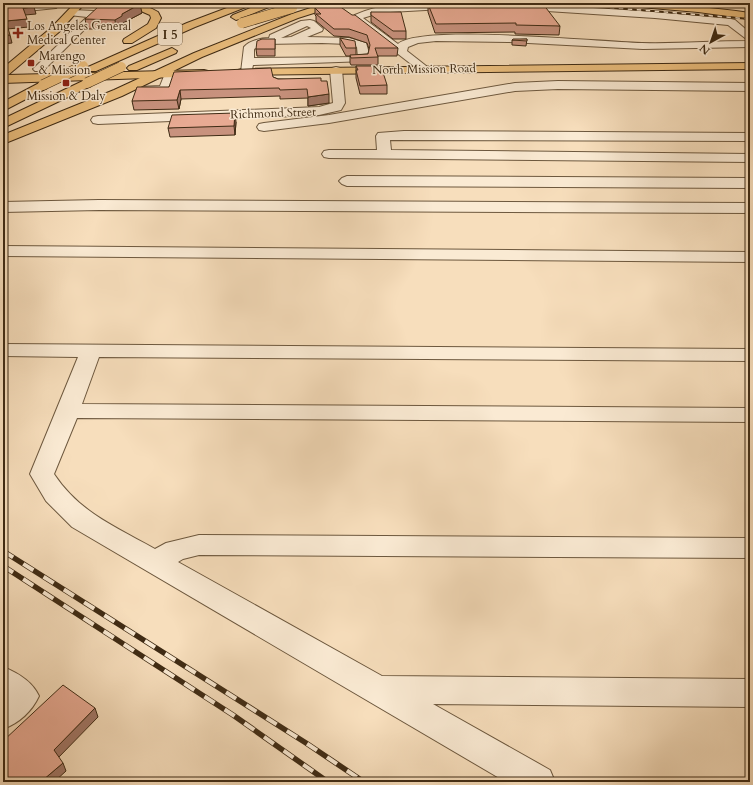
<svg xmlns="http://www.w3.org/2000/svg" width="753" height="785" font-family="Cardo,serif">
  <style>
    .lines { fill: none; stroke-linecap: round; stroke-linejoin: round }
    .minor-casing { stroke: #6d583e; stroke-width: 2 }
    .major-casing { stroke: #3f2b14; stroke-width: 2 }
    .highway-casing { stroke: #3f2b14; stroke-width: 2 }
    .minor { fill: #faead3; fill-rule: evenodd }
    .major { fill: #ecbf7e; fill-rule: evenodd }
    .highway { fill: #ecbf7e; fill-rule: evenodd }
    .rail-far1-casing { stroke: #3f2b14; stroke-width: 2 }
    .rail-casing { stroke: #3f2b14; stroke-width: 5.5 }
    .rail-far1 { stroke: #faead3; stroke-width: 1.5; stroke-dasharray: 4.5; stroke-linecap: butt }
    .rail { stroke: #faead3; stroke-width: 4; stroke-dasharray: 12; stroke-linecap: butt }
    .highway-bridge-casing { stroke: #3f2b14; stroke-width: 11; stroke-linecap: butt }
    .highway-bridge { stroke: #ecbf7e; stroke-width: 10 }
    .wall { fill: #c8927e; stroke: #3f2b14 }
    .shaded-wall { fill: #a27767; stroke: #3f2b14 }
    .building { fill: #e8aa93; stroke: #3f2b14 }
    .poi-dot { fill: #8f2418; stroke: #faead3; stroke-width: 1.5 }
    .labels { text-anchor: middle; stroke-width: 3; stroke-linejoin: round; paint-order: stroke }
    .far-poi-label { font-size: 12px; fill: #3f2b14; stroke: #faead3; text-anchor: start }
    .far-street-label { font-size: 12px; fill: #3f2b14; stroke: #faead3 }
    .shield { fill: #faead3; stroke: #77644d; stroke-width: 1 }
    .shield-label { font-size: 13px; font-weight: bold; fill: #3f2b14 }
  </style>
  <rect width="100%" height="100%" fill="#f7debc"/>
  <filter id="stains"><feTurbulence type="fractalNoise" baseFrequency=".005" numOctaves="4"/><feColorMatrix values="0 0 0 0 .2 0 0 0 0 .09 0 0 0 0 .02 0 0 0 .5 -.17"/></filter>
  <radialGradient id="worn" r=".72"><stop offset=".6" stop-color="#630" stop-opacity="0"/><stop offset="1" stop-color="#630" stop-opacity=".3"/></radialGradient>
  <g class="lines">
    <!-- minor casing -->
    <g class="minor-casing">
      <path id="minor" d="M53,3L56,4L58,6L56,8L7,13L3,11L4,8L7,7Z
        M458,3L461,4L463,6L461,8L390,12L376,14L363,18L398,44C420,24 603,42 642,43C678,44 713,41 749,41L728,25L655,18L516,9L511,6L516,3L655,12L731,19L735,20L750,33V47L643,49L509,42L436,41L418,43L408,47L407,51L430,69L428,71H420L353,19L355,15C383,1 427,3 458,3Z
        M72,10L95,11L100,14L43,71H35L33,69L35,67L87,17L69,15L67,13Z
        M310,20L314,21L323,29L322,31L307,37L349,38L366,43L369,53L367,61L253,65L251,74H243L241,72L244,47C249,41 261,38 269,38L270,35L301,21ZM307,26L311,28L291,37L281,38ZM322,43L348,44L357,47L358,57L254,58V49L265,44Z
        M336,67L340,68L342,70L345,103L341,110L319,115L98,124L93,123L91,120L93,117L98,116L319,107L333,103L330,70L332,68Z
        M170,70L174,71L176,73L169,93H139L137,90L139,87L160,86L166,71Z
        M558,81L750,83V91L558,89L515,91L329,123L264,131L259,130L257,127L259,124L264,123L329,115L515,83Z
        M404,131L750,133V141L390,140L391,150L750,154V162L329,158L324,157L322,154L324,151L329,150H377L376,136L378,133Z
        M347,176L750,178V188L347,186L342,184L339,181L342,178Z
        M99,200L750,203V213L99,210L3,212V202Z
        M3,246L750,252V262L3,256Z
        M3,344L750,349V361L99,357L82,404L750,408V422L77,418L54,474C80,513 116,527 155,549L166,543L199,535L750,538V558L199,555L183,559L178,562L382,676L750,679V707L433,704L550,770L555,782H506L72,527L46,501L30,474L78,357L3,356Z
        M3,667C18,673 32,681 39,696C32,711 19,723 3,729Z"/>
    </g>
    <!-- major casing -->
    <g class="major-casing">
      <path id="major" d="M75,3H85L59,32L8,75L204,70L208,71L210,73L208,75L204,76L3,83V68L51,28Z
        M750,63V69L242,75L238,74L236,72L238,70L242,69Z"/>
    </g>
    <!-- highway casing -->
    <g class="highway-casing">
      <path id="highway" d="M76,3H92L90,5L77,6Z
        M113,3C130,3 143,3 158,12L161,18L156,28L132,43H124L123,41L124,39L148,24L151,18L150,15L134,8L115,5Z
        M240,3H253L251,5L195,27L96,71H88L86,69L88,67L187,23Z
        M263,3H276L274,5L239,19L236,20L231,17L233,15Z
        M326,3H341L339,5L298,18L202,57L122,96L3,144V135L114,90L194,53L292,14Z
        M623,3C666,3 708,7 750,13V19L698,12L628,6Z
        M172,48L177,51L176,53L137,70H129L127,68L129,66Z
        M87,79L91,80L93,83L91,86L3,128V119Z
        M43,81L47,82L49,85L47,88L3,111V102Z"/>
    </g>
    <!-- minor -->
    <use href="#minor" class="minor"/>
    <!-- major -->
    <use href="#major" class="major"/>
    <!-- highway -->
    <use href="#highway" class="highway"/>
    <!-- rail-far1 casing -->
    <g class="rail-far1-casing">
      <path id="rail-far1" d="M556,3L750,19"/>
    </g>
    <!-- rail casing -->
    <g class="rail-casing">
      <path id="rail" d="M3,551L306,743L364,782
        M3,566L233,715L328,782"/>
    </g>
    <!-- rail-far1 -->
    <use href="#rail-far1" class="rail-far1"/>
    <!-- rail -->
    <use href="#rail" class="rail"/>
    <!-- highway-bridge casing -->
    <g class="highway-bridge-casing">
      <path id="highway-bridge" d="M242,23L292,8
        M87,83L121,67
        M43,85L83,66"/>
    </g>
    <!-- highway-bridge -->
    <use href="#highway-bridge" class="highway-bridge"/>
  </g>
  <!-- wall -->
  <path class="wall" d="M428,4L560,26L559,35L515,34V32L435,33L428,12Z
    M315,8L398,48L397,56H378V65H351L350,63V56H346L340,45V38L356,48V55L368,54L369,49L367,43L349,37L334,36L316,21V16L315,15Z
    M371,12L406,31V39H393L371,22Z
    M142,13L123,23V25L116,29H87L85,19Z
    M749,18H750V26L748,25Z
    M275,39V56H257L256,49Z
    M527,39L526,46L512,45V40Z
    M356,66L387,85V94H360L356,78Z
    M273,77L278,79L321,81L329,103L308,106V98L280,99V96L181,99L179,109L134,110L132,101L169,87Z
    M236,122L235,135L170,137L168,128Z"/>
  <!-- shaded-wall -->
  <path class="shaded-wall" d="M3,3H32L7,6L3,7Z
    M140,4L142,13L123,23V25L116,29L115,20L122,14Z
    M34,7L36,14L25,15L23,8Z
    M27,19L29,27L7,29L6,21Z
    M3,35H10L12,43L3,44Z
    M180,90L181,99L179,109L177,100Z
    M329,94V103L308,106V97Z
    M235,113L236,122L235,135L234,126Z
    M95,708L98,717L57,759L54,750Z
    M63,763L66,771L54,782H44L43,780Z"/>
  <!-- building -->
  <path class="building" d="M332,3H335L352,15H355L398,48H375L378,57L351,58L350,55L368,54L370,45L367,35L349,29H334L316,14H321L315,8Z
    M443,3H492L543,4L560,26L516,25V23L436,24L428,4Z
    M33,4L34,7L23,8L27,19L6,21L10,35H3V6L5,7Z
    M99,4H140L122,14V16L115,20L85,19L99,6Z
    M371,12H401L406,31H393L371,15Z
    M340,38L355,41L356,48H346Z
    M262,39H275V49H256L257,41Z
    M513,39H527V41L512,40Z
    M356,66H381L387,85L360,86L356,70H358Z
    M271,68L273,77L278,79L321,78V81H327L329,94L308,97L307,89L280,90L279,88L180,90L177,100L132,101L137,87H169L174,72Z
    M235,113L234,126L168,128L172,115Z
    M63,685L95,708L54,750L63,763L43,780L46,782H3V741Z"/>
  <!-- markers -->
  <g class="poi-dot">
    <path d="M16 27h4v4h4v4h-4v4h-4v-4h-4v-4h4z"/>
    <rect x="27" y="59" width="8" height="8" rx="2"/>
    <rect x="62" y="79" width="8" height="8" rx="2"/>
  </g>
  <g class="labels">
    <!-- far-poi labels -->
    <g class="far-poi-label">
      <text x="27" y="30">Los Angeles General<tspan x="27" dy="14">Medical Center</tspan></text>
      <text x="39" y="60">Marengo<tspan x="39" dy="14">&amp; Mission</tspan></text>
      <text x="66" y="100" text-anchor="middle">Mission &amp; Daly</text>
    </g>
    <!-- far-street labels -->
    <g class="far-street-label">
      <text transform="translate(424 69) rotate(-1)" y="4">North Mission Road</text>
      <text transform="translate(273 113) rotate(-2)" y="4">Richmond Street</text>
    </g>
    <!-- shield labels -->
    <rect class="shield" x="158" y="23" width="24" height="22" rx="3"/>
    <g class="shield-label">
      <text x="170" y="39">I 5</text>
    </g>
  </g>
  <!-- margin -->
  <rect width="753" height="785" fill="none" stroke="#f7debc" stroke-width="16"/>
  <rect x="4" y="4" width="745" height="777" fill="none" stroke="#3f2b14" stroke-width="2"/>
  <rect x="8" y="8" width="737" height="769" fill="none" stroke="#3f2b14"/>
  <!-- north arrow -->
  <g transform="translate(711 42) rotate(220)" stroke="#faead3" stroke-width="3" paint-order="stroke">
  <path d="M0-3L7 15L0 10L-7 15Z" fill="#3f2b14"/>
  <text y="-6" font-size="11" font-weight="bold" text-anchor="middle" fill="#3f2b14">N</text>
  </g>
  <rect width="100%" height="100%" filter="url(#stains)"/>
  <rect width="100%" height="100%" fill="url(#worn)"/>
</svg>
